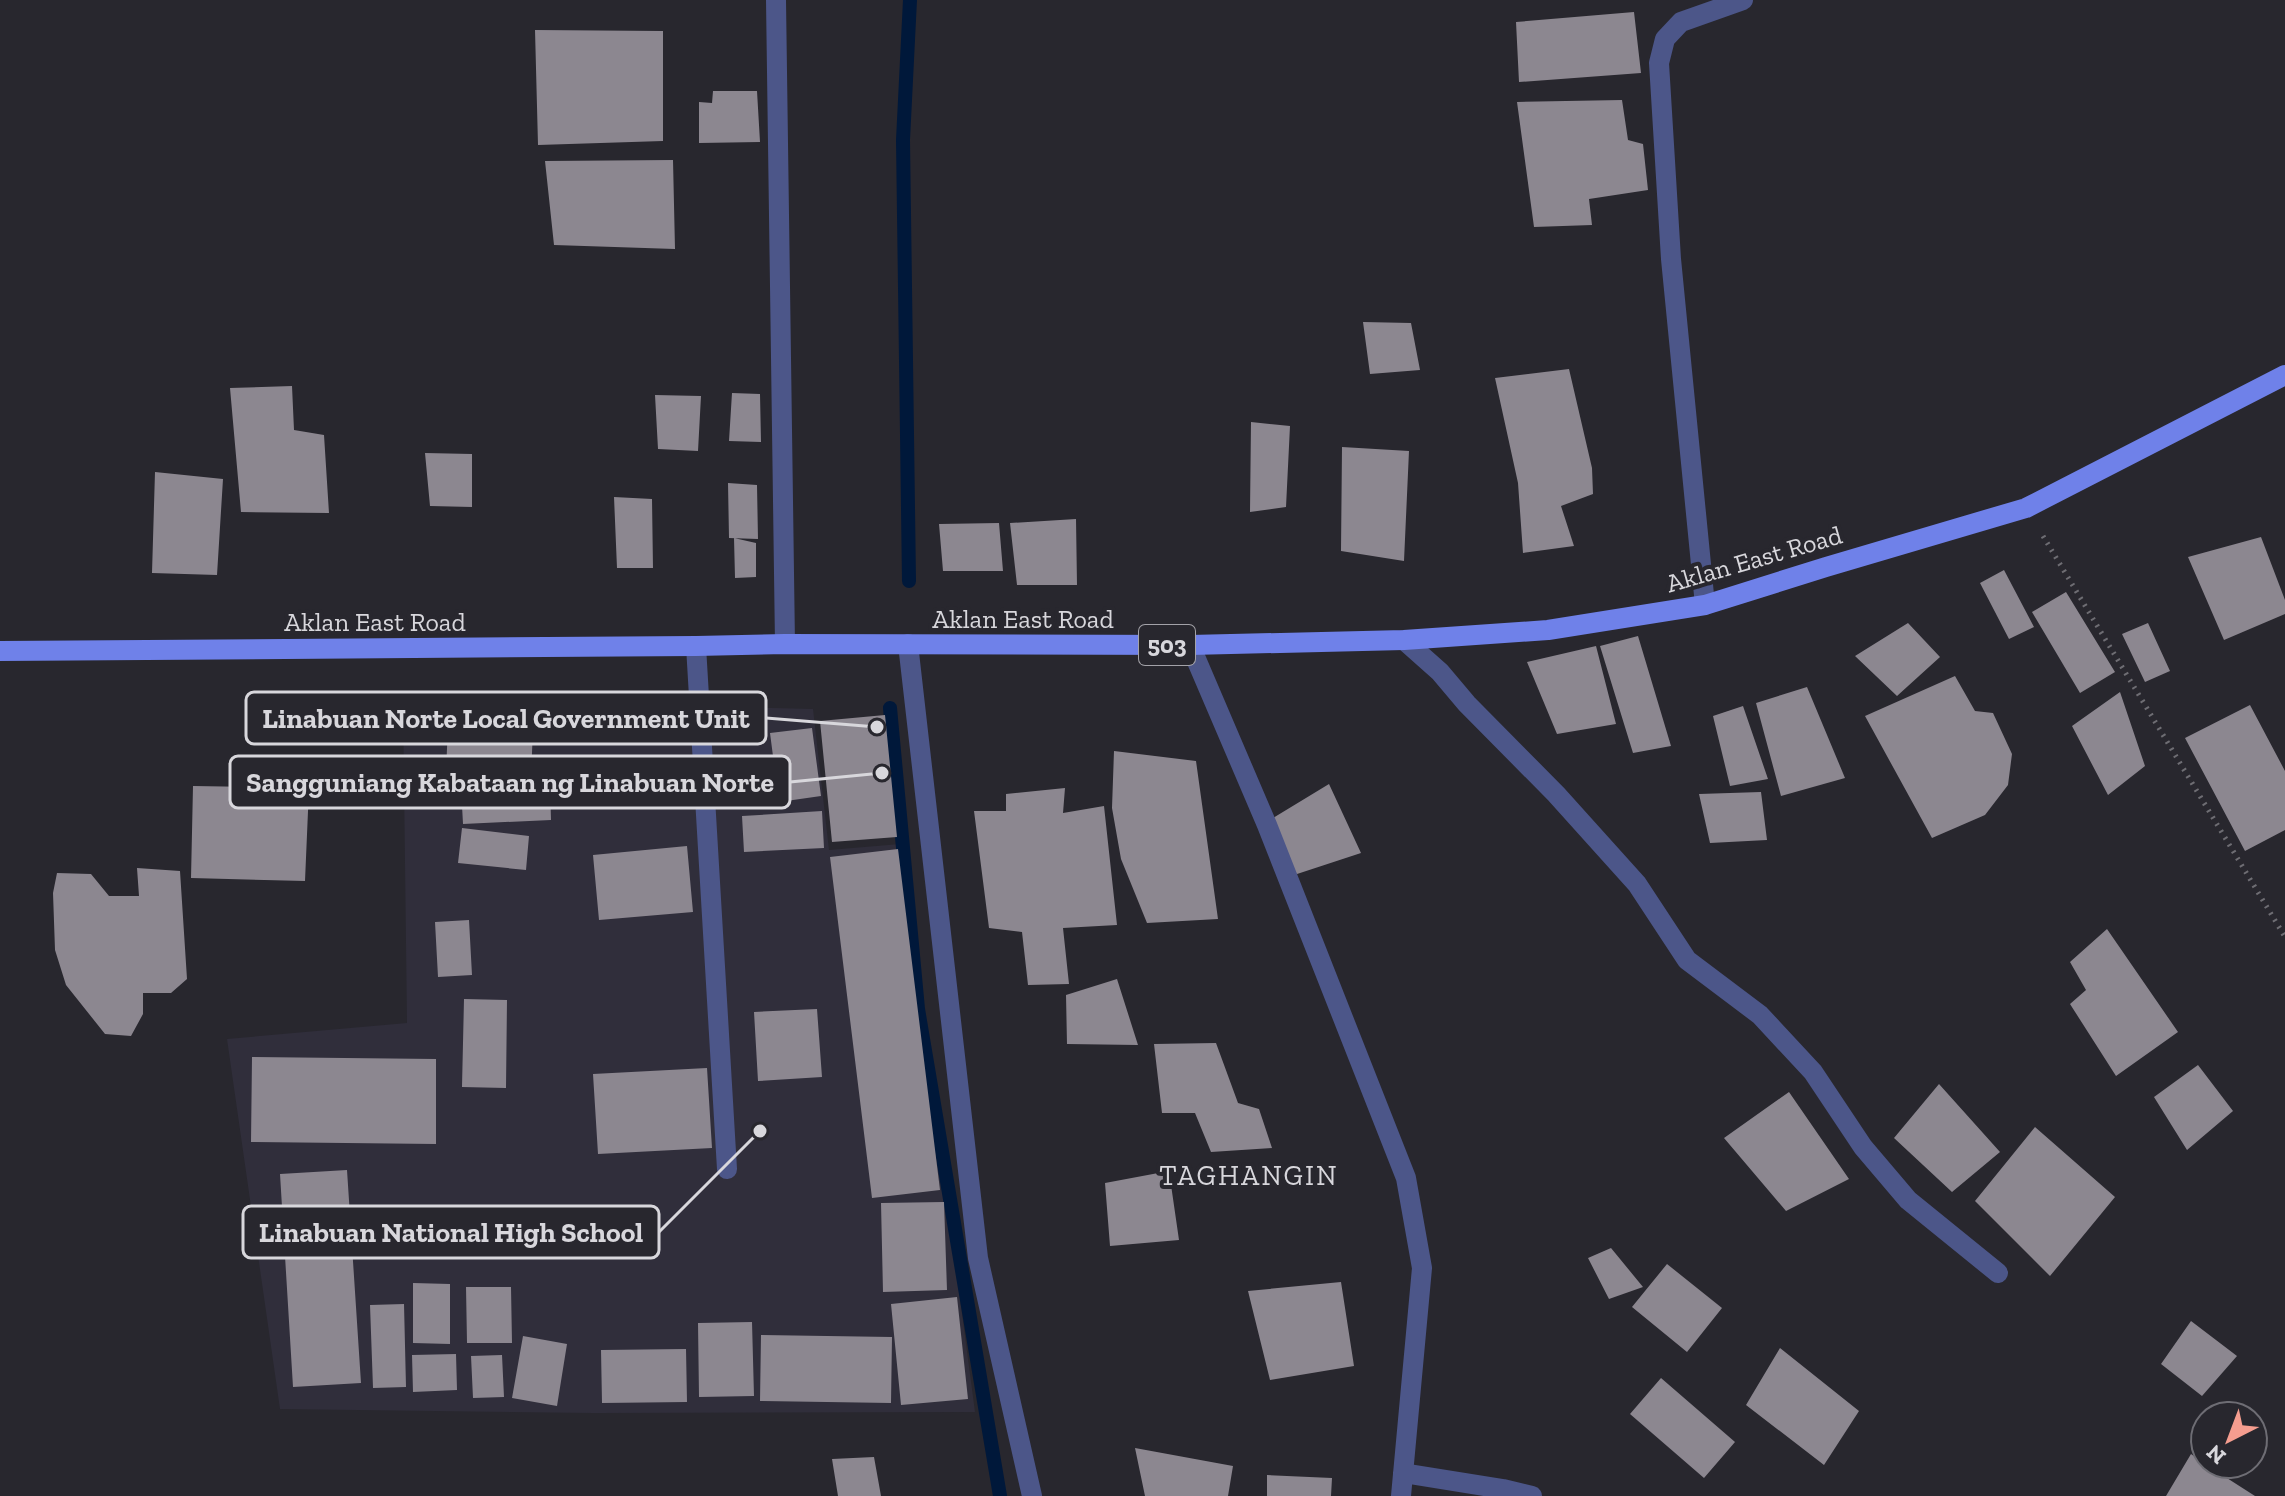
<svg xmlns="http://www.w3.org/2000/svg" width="2285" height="1496" font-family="'Zilla Slab',serif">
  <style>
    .built { fill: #302e3b }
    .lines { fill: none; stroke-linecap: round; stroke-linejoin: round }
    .stream { stroke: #00183a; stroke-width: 14 }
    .building { fill: #8c8790 }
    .path { stroke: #6e6d73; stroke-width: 5; stroke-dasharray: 2 6; stroke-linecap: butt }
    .minor { stroke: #4c5689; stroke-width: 20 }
    .major { stroke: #6f81e9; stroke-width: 20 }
    .labels { text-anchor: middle; stroke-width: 8; stroke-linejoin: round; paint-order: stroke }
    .shield { fill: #28272e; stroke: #a3a2a8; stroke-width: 2 }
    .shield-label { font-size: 24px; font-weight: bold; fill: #d8d7dc }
    .street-label { font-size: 26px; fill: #d8d7dc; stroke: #28272e }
    .neighbourhood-label { font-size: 28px; letter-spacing: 2px; fill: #d8d7dc; stroke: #28272e }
    .leader { fill: none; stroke: #d8d7dc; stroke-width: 3 }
    .callout-dot { fill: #d8d7dc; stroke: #28272e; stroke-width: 3 }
    .callout { fill: #28272e; stroke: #d8d7dc; stroke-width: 3 }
    .callout-label { font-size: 28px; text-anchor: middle; font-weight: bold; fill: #d8d7dc }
  </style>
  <rect width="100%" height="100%" fill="#28272e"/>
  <!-- built -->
  <path class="built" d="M403,703H563L813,709L829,850L900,844L975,1412L594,1413L280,1409L227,1039L407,1023Z"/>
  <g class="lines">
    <!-- stream -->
    <path class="stream" d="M909,581L903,140L910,0
      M890,708L918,1009L1000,1496"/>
  </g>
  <!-- building -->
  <path class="building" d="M1634,12L1641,73L1519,82L1516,22Z
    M535,30L663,31V141L538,145Z
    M713,91H757L760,142L699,143V102L712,103Z
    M1622,100L1628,140L1643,144L1648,190L1589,199L1592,225L1534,227L1517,102Z
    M673,160L675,249L554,245L545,161Z
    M1363,322L1411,323L1420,370L1370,374Z
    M1569,369L1592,468L1593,494L1561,506L1574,546L1523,553L1518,483L1495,378Z
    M292,386L294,430L324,435L329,513L241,512L230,388Z
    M732,393L760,394L761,442L729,441Z
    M655,395L701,396L698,451L658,449Z
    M1251,422L1290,426L1286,507L1250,512Z
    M1342,447L1409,451L1404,561L1341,551Z
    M425,453L472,454V507L430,506Z
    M155,472L223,479L217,575L152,573Z
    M728,483L757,485L758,539L729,538Z
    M614,497L652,499L653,568H617Z
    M1076,519L1077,585H1017L1010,523Z
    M999,523L1003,571H943L939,524Z
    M2261,537L2285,600V614L2224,640L2188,557Z
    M734,538L756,543V577L735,578Z
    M2004,570L2034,627L2009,639L1980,583Z
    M2066,592L2115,672L2080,693L2032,612Z
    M1908,623L1940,657L1897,696L1855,656Z
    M2148,623L2170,671L2145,682L2122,634Z
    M1638,636L1671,746L1633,753L1600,646Z
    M1596,646L1616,724L1557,734L1527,662Z
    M1955,676L1975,711L1993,713L2012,754L2008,785L1985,815L1932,838L1865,716Z
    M1807,687L1845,778L1781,796L1756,703Z
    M2120,692L2145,766L2108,795L2072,726Z
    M2250,705L2285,771V830L2245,851L2185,738Z
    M1743,706L1768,779L1730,786L1713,716Z
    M885,715L897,837L832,842L820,721Z
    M448,724L533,728L531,778L446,773Z
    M812,728L821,796L779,802L770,733Z
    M1114,751L1196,761L1218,919L1147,923L1121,859L1112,808Z
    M550,784L551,820L463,824L461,787Z
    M1329,784L1361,853L1294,875L1273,818Z
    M193,786L309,788L305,881L191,878Z
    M1065,788L1063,813L1104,806L1117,925L1063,928L1069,984L1028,985L1022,932L989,928L974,811H1006V794Z
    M1761,792L1767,840L1710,843L1699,794Z
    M822,811L824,848L744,852L742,816Z
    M462,828L529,836L526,870L458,863Z
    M687,846L693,912L599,920L593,855Z
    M898,849L940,1190L872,1198L830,857Z
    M137,868L180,871L187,979L171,993H143V1014L131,1036L105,1034L66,985L55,950L53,893L57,873L91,874L109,896H139Z
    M469,920L472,975L438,977L435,922Z
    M2107,929L2178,1032L2116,1076L2070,1004L2086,990L2070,962Z
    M1117,979L1138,1045L1067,1044L1066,995Z
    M464,999L507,1000L506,1088L462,1087Z
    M817,1009L822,1077L758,1081L754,1012Z
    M1216,1043L1238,1103L1259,1109L1272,1148L1211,1152L1195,1113H1162L1154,1044Z
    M252,1057L436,1059V1144L251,1142Z
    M2198,1065L2233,1111L2187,1150L2154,1097Z
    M707,1068L712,1148L598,1154L593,1074Z
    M1939,1084L2000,1152L1952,1192L1894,1138Z
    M1789,1092L1849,1179L1786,1211L1724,1138Z
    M2035,1127L2115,1197L2050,1276L1975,1201Z
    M347,1170L361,1383L293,1387L280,1174Z
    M1169,1171L1179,1240L1110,1246L1105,1183Z
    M944,1202L947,1290L883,1292L881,1203Z
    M1611,1248L1643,1287L1609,1299L1588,1258Z
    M1667,1264L1722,1308L1687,1352L1632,1307Z
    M1341,1282L1354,1366L1270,1380L1248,1291Z
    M413,1283L450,1284V1344L413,1343Z
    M466,1287H511L512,1343H467Z
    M957,1297L968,1399L901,1405L891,1304Z
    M404,1304L406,1387L373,1388L370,1305Z
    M2191,1321L2237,1356L2202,1396L2161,1364Z
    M752,1322L754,1396L699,1397L698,1323Z
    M761,1335L892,1337L891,1403L760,1401Z
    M523,1336L567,1344L557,1406L512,1398Z
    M1780,1348L1859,1411L1824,1465L1746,1405Z
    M686,1349L687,1402L602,1403L601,1350Z
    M456,1354L457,1390L413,1392L412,1355Z
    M502,1355L504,1397L473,1398L471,1356Z
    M1661,1378L1735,1442L1704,1478L1630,1414Z
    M1135,1448L1233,1466L1228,1496H1145Z
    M2191,1454L2205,1464L2255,1496H2166Z
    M874,1457L881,1496H838L832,1459Z
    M1267,1475L1332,1478L1331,1496H1267Z"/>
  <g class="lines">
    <!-- path -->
    <path class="path" d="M2043,536L2285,937"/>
    <!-- minor -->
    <path class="minor" d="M776,0L785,644
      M1705,605L1671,259L1659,63L1665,39L1681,22L1743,0
      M1404,640L1440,672L1467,704L1556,794L1637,884L1687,960L1760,1015L1813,1072L1863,1147L1908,1200L1998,1273
      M908,644L978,1258L1032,1496
      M1190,645L1267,825L1406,1178L1422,1268L1401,1496
      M696,646L727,1169
      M1403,1473L1503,1489L1532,1496"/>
    <!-- major -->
    <path class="major" d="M0,651L696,646L785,644L1190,645L1404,640L1548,630L1705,605L1826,567L2026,508L2285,375"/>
  </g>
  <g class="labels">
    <!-- shield labels -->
    <rect class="shield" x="1139" y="625" width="56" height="40" rx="6"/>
    <g class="shield-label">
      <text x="1167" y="653">503</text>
    </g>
    <!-- street labels -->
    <g class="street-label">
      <text transform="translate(1754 559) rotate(-16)" y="9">Aklan East Road</text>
      <text x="1023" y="628">Aklan East Road</text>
      <text x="375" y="631">Aklan East Road</text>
    </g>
    <!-- neighbourhood labels -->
    <g class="neighbourhood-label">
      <text x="1249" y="1185">TAGHANGIN</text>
    </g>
  </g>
  <!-- callouts -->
  <path class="leader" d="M877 727L766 718M882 773L790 782M760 1131L659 1232"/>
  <g class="callout-dot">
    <circle cx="877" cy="727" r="8"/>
    <circle cx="882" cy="773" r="8"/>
    <circle cx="760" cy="1131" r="8"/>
  </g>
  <g class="callout">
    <rect x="246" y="692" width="520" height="52" rx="8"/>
    <rect x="230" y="756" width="560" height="52" rx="8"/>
    <rect x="243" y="1206" width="416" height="52" rx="8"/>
  </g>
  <g class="callout-label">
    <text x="506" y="728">Linabuan Norte Local Government Unit</text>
    <text x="510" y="792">Sangguniang Kabataan ng Linabuan Norte</text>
    <text x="451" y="1242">Linabuan National High School</text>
  </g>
  <!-- north arrow -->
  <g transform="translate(2229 1440) rotate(222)"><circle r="38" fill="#28272e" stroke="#6e6d74" stroke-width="2"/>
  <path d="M0-6L14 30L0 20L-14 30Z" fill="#f59d8f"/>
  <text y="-12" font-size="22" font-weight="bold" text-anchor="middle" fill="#d8d7dc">N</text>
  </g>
</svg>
